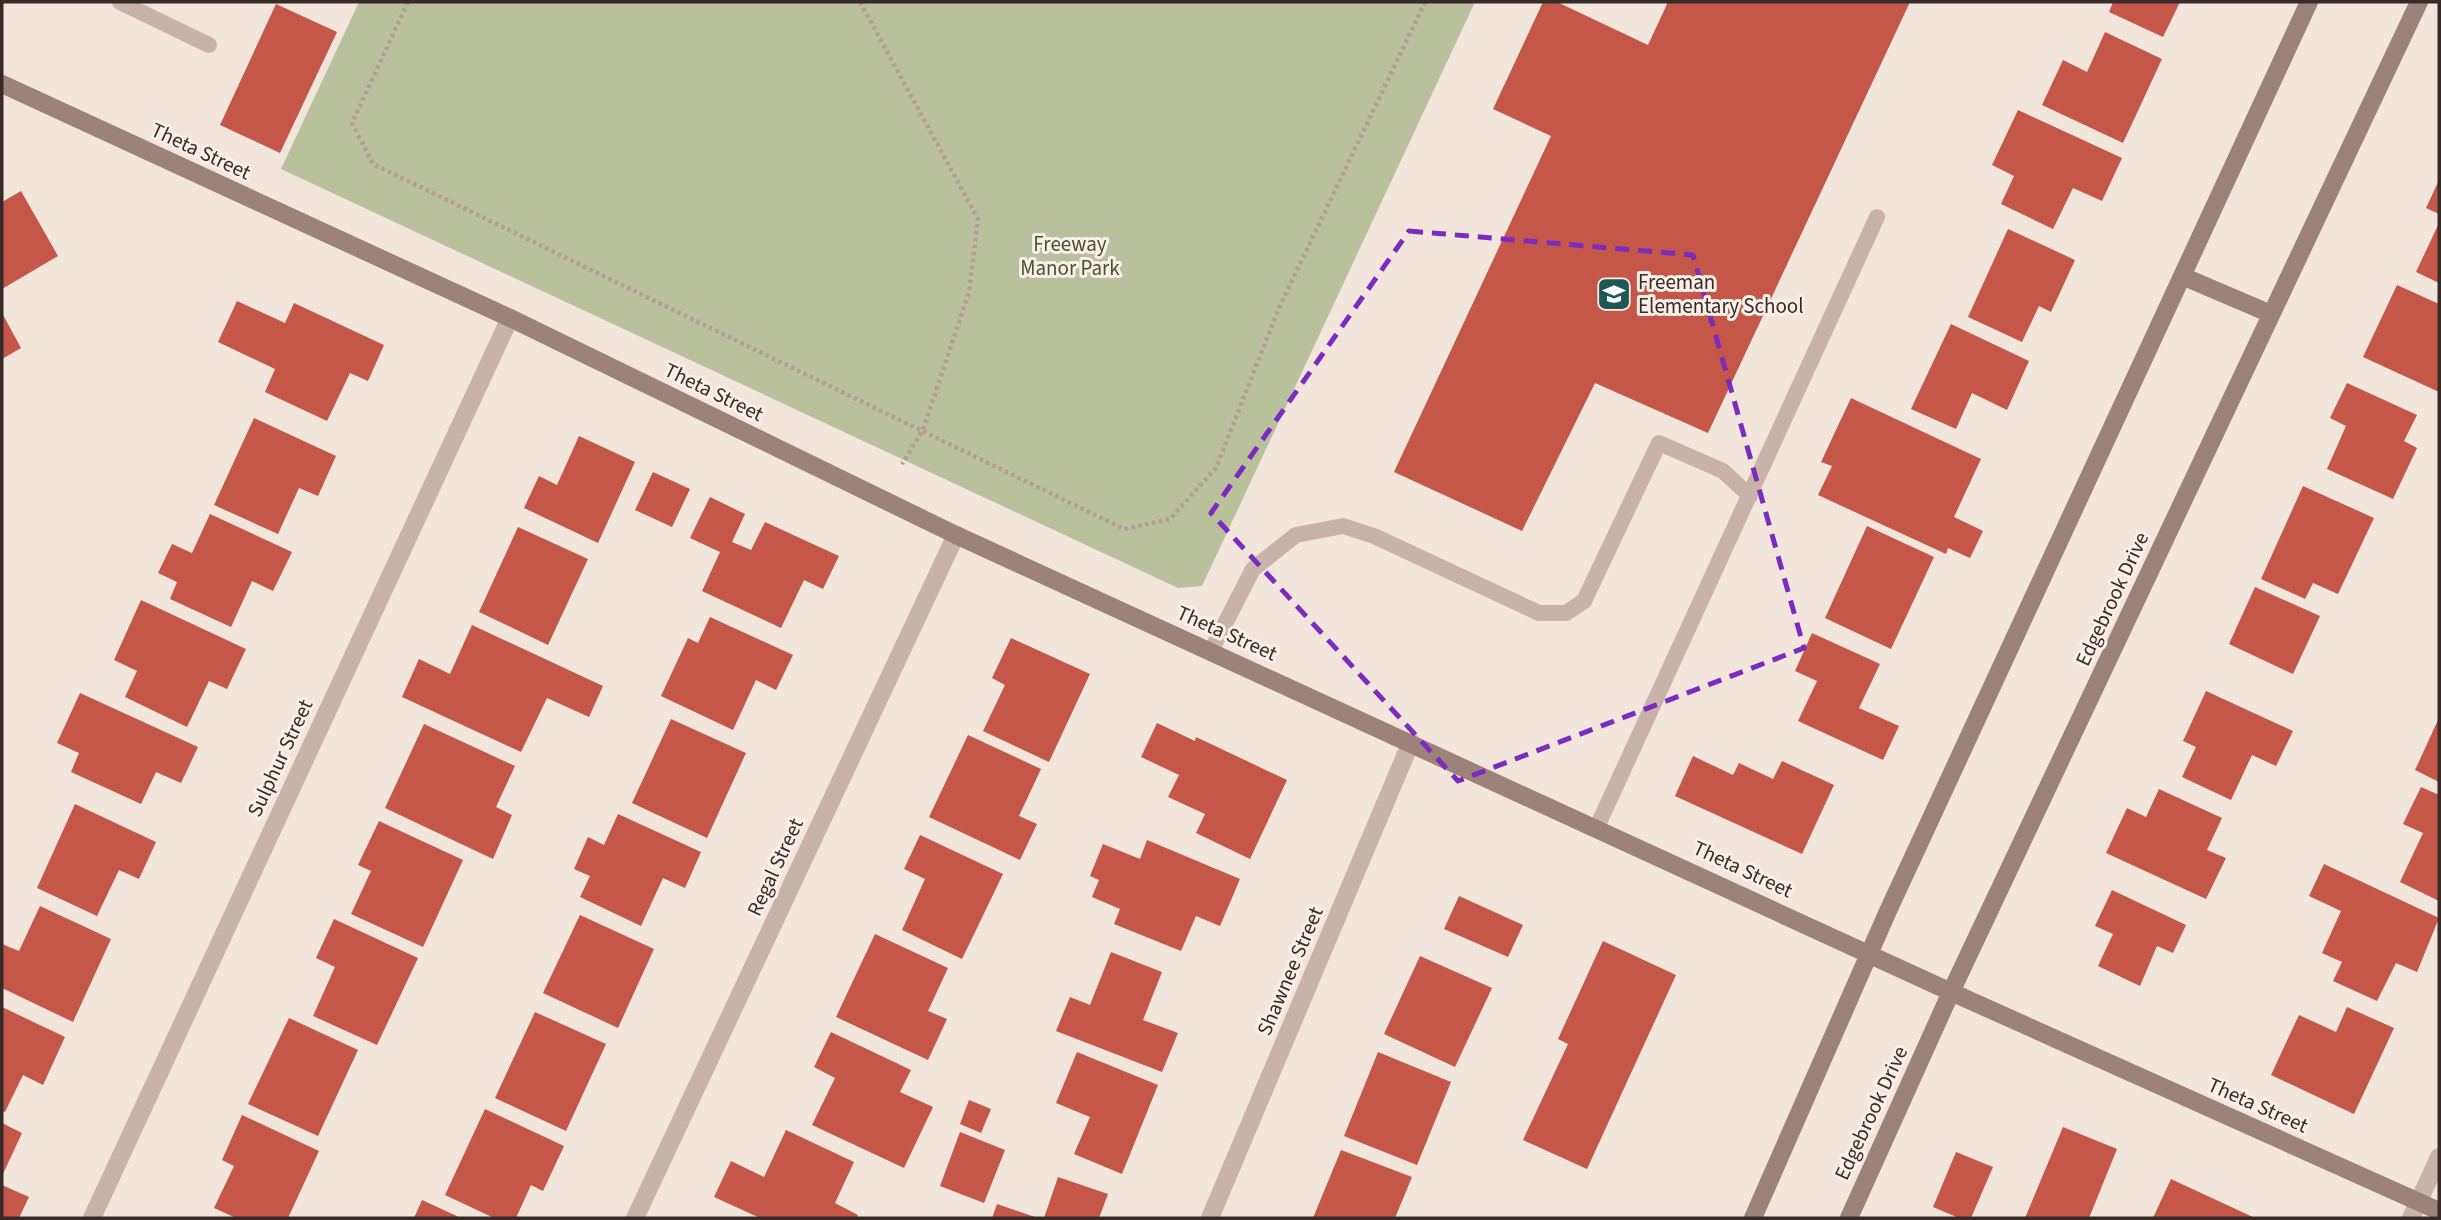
<svg xmlns="http://www.w3.org/2000/svg" width="2441" height="1220" font-family="'Source Sans 3',sans-serif">
  <style>
    .green { fill: #b8c09c }
    .building { fill: #c45747 }
    .lines { fill: none; stroke-linecap: round; stroke-linejoin: round }
    .path { stroke: #b59d92; stroke-width: 4.5; stroke-dasharray: 3.5 3.5; stroke-linecap: butt }
    .lane { stroke: #c9b3a8; stroke-width: 16 }
    .street { stroke: #c9b3a8; stroke-width: 18 }
    .secondary { stroke: #9d8279; stroke-width: 18 }
    .marked { fill: none; stroke: #7b2cbf; stroke-width: 5; stroke-dasharray: 14 9; stroke-linejoin: round }
    .labels { text-anchor: middle; stroke-width: 6; stroke-linejoin: round; paint-order: stroke }
    .street-label { font-size: 21px; fill: #362b28; stroke: #f9efe8 }
    .park-label { font-size: 21px; fill: #4a542c; stroke: #f9efe8 }
    .poi-label { font-size: 21px; fill: #362b28; stroke: #f9efe8; text-anchor: start }
  </style>
  <rect width="100%" height="100%" fill="#f2e5db"/>
  <!-- green -->
  <path class="green" d="M359,2H1475L1202,586L1178,588L281,169Z"/>
  <!-- building -->
  <path class="building" d="M1543,2H1557L1648,45L1668,2H1910L1708,433L1595,383L1522,531L1394,472L1551,136L1493,109Z
    M2113,2H2180L2163,37L2109,12Z
    M276,4L337,32L280,153L220,125Z
    M2105,32L2162,59L2123,143L2042,105L2063,60L2087,72Z
    M2018,110L2122,158L2102,201L2073,188L2053,229L2001,204L2014,176L1992,165Z
    M2439,180V214L2426,208Z
    M21,191L58,256L2,289V202Z
    M2439,223V283L2416,272Z
    M2008,229L2075,260L2051,312L2039,306L2022,342L1968,317Z
    M2397,285L2439,304V392L2363,357Z
    M237,301L285,323L294,303L384,345L368,381L350,373L327,421L265,392L275,369L218,342Z
    M2,313L21,348L2,359Z
    M1951,324L2029,361L2007,410L1972,393L1956,429L1911,409Z
    M2347,383L2417,415L2404,441L2417,448L2393,499L2327,469L2346,426L2330,418Z
    M1851,398L1981,459L1954,517L1983,531L1970,558L1948,548L1946,554L1818,495L1832,466L1821,462Z
    M254,418L336,456L318,496L299,488L278,534L214,505Z
    M579,436L635,462L598,543L524,508L539,476L557,485Z
    M653,472L690,489L672,527L635,510Z
    M2303,486L2374,518L2338,594L2313,583L2305,599L2261,579Z
    M710,497L745,514L732,542L751,550L765,522L839,556L823,589L804,580L781,628L702,591L720,552L690,538Z
    M210,514L292,552L273,591L252,581L231,627L170,599L177,582L158,573L172,544L192,553Z
    M1867,526L1934,557L1891,649L1825,618Z
    M518,527L588,559L548,645L479,612Z
    M2255,587L2320,616L2293,674L2229,644Z
    M141,600L246,649L227,689L209,681L187,727L125,697L137,671L114,660Z
    M710,617L793,655L776,690L756,680L733,730L661,696L688,638L698,643Z
    M472,625L603,686L589,717L547,698L521,752L402,697L419,659L450,674Z
    M1812,633L1880,664L1859,708L1899,726L1883,760L1798,721L1817,681L1795,671Z
    M1011,638L1090,674L1049,762L983,731L1005,685L992,678Z
    M2206,691L2293,731L2276,766L2252,755L2231,800L2182,777L2196,747L2183,741Z
    M80,693L198,747L181,783L156,772L141,804L71,772L79,753L57,743Z
    M2439,718V782L2415,770Z
    M671,719L746,753L707,838L632,803Z
    M1157,723L1195,741L1196,737L1287,780L1250,859L1196,833L1205,814L1168,797L1179,775L1141,757Z
    M424,724L515,766L496,807L512,815L493,859L385,808Z
    M968,735L1041,769L1019,816L1037,824L1020,860L929,817Z
    M1693,756L1733,775L1739,763L1773,779L1782,761L1834,785L1802,854L1675,796Z
    M2421,787L2439,795V901L2400,882L2423,833L2403,824Z
    M2159,789L2222,818L2207,850L2226,858L2206,899L2106,853L2127,808L2146,817Z
    M75,804L156,842L139,879L119,870L97,916L37,888Z
    M618,814L701,852L685,888L663,878L641,926L580,897L590,876L574,869L588,837L604,845Z
    M379,821L463,860L423,947L351,914L371,871L358,865Z
    M920,835L1003,874L962,959L902,930L925,879L904,869Z
    M1147,840L1240,879L1220,926L1196,916L1181,951L1114,924L1120,909L1092,897L1099,880L1090,876L1103,844L1140,859Z
    M2324,864L2439,918L2417,972L2396,963L2377,1001L2333,981L2342,962L2322,953L2341,911L2309,896Z
    M2112,890L2186,925L2173,953L2157,946L2140,986L2098,966L2113,934L2095,926Z
    M1459,896L1523,925L1508,957L1444,929Z
    M40,906L111,939L73,1022L2,988V944L19,951Z
    M580,915L654,949L618,1028L543,993Z
    M334,919L418,958L377,1045L313,1016L335,967L316,958Z
    M875,934L948,968L928,1011L947,1019L928,1060L836,1017Z
    M1603,941L1676,975L1587,1169L1523,1140L1568,1044L1558,1039Z
    M1111,952L1162,972L1143,1020L1178,1033L1162,1072L1056,1031L1070,997L1090,1005Z
    M1420,956L1492,988L1455,1067L1384,1034Z
    M2,1007L65,1037L43,1085L23,1075L5,1112L2,1111Z
    M2347,1007L2394,1028L2354,1114L2271,1075L2299,1015L2336,1032Z
    M535,1012L606,1044L566,1131L495,1098Z
    M289,1018L358,1050L318,1136L248,1104Z
    M831,1032L911,1070L900,1092L933,1107L904,1168L812,1125L835,1078L814,1067Z
    M1077,1052L1158,1085L1122,1174L1074,1154L1090,1117L1056,1103Z
    M1378,1052L1451,1082L1417,1165L1344,1136Z
    M969,1100L991,1109L981,1133L960,1124Z
    M485,1109L564,1146L543,1191L531,1185L516,1218H494L445,1195Z
    M242,1115L319,1151L288,1218H236L214,1208L234,1166L222,1160Z
    M2,1123L22,1133L2,1176Z
    M2063,1127L2117,1149L2089,1218H2025Z
    M786,1130L854,1162L835,1203L858,1215L857,1218H760L714,1197L731,1161L764,1177Z
    M960,1132L1005,1150L984,1203L940,1186Z
    M1341,1150L1412,1177L1395,1218H1313Z
    M1956,1152L1993,1167L1971,1218H1959L1933,1207Z
    M1058,1177L1108,1194L1099,1218H1044Z
    M2171,1179L2255,1218H2153Z
    M2,1185L29,1197L19,1218H2Z
    M422,1200L461,1218H414Z
    M997,1204L1038,1218H992Z"/>
  <g class="lines">
    <!-- path -->
    <path class="path" d="M408,2L352,123L373,164L1124,529L1170,519L1216,468L1279,308L1425,2
      M860,2L978,219L969,292L923,430L902,464"/>
    <!-- lane -->
    <path class="lane" d="M120,2L209,45
      M1211,651L1253,569L1296,535L1343,526L1374,536L1539,613H1566L1584,601L1659,443L1723,471L1750,496
      M1597,827L1877,217"/>
    <!-- street -->
    <path class="street" d="M92,1218L510,318
      M635,1218L956,535
      M1210,1218L1411,742
      M2411,1218L2439,1157"/>
    <!-- secondary -->
    <path class="secondary" d="M2,84L510,318L956,535L1951,992L2439,1211
      M2182,276L2271,314
      M1753,1218L1888,911L2309,2
      M1849,1218L1951,992L2419,2"/>
  </g>
  <!-- marked area -->
  <path class="marked" d="M1409,231L1693,255L1804,648L1458,781L1211,513Z"/>
  <!-- icons -->
  <defs>
    <g id="school-square" transform="scale(1.75)"><rect x="-9" y="-9" width="18" height="18" rx="4" fill="#1e5755" stroke="#f9efe8"/><path d="M0-5L7-2L0 1L-7-2ZM-4 1L0 2.5L4 1V4Q0 6-4 4Z" fill="#fff"/></g>
  </defs>
  <g fill-rule="evenodd">
    <use href="#school-square" x="1614" y="294"/>
  </g>
  <g class="labels">
    <!-- street labels -->
    <g class="street-label">
      <text transform="translate(201 151) rotate(25)" y="7">Theta Street</text>
      <text transform="translate(714 392) rotate(26)" y="7">Theta Street</text>
      <text transform="translate(2112 599) rotate(-65)" y="7">Edgebrook Drive</text>
      <text transform="translate(1227 633) rotate(24)" y="7">Theta Street</text>
      <text transform="translate(280 758) rotate(-65)" y="7">Sulphur Street</text>
      <text transform="translate(775 867) rotate(-65)" y="7">Regal Street</text>
      <text transform="translate(1743 869) rotate(25)" y="7">Theta Street</text>
      <text transform="translate(1290 971) rotate(-67)" y="7">Shawnee Street</text>
      <text transform="translate(2258 1105) rotate(24)" y="7">Theta Street</text>
      <text transform="translate(1871 1113) rotate(-65)" y="7">Edgebrook Drive</text>
    </g>
    <!-- park labels -->
    <g class="park-label">
      <text x="1070" y="251">Freeway<tspan x="1070" dy="24">Manor Park</tspan></text>
    </g>
    <!-- poi labels -->
    <g class="poi-label">
      <text x="1638" y="289">Freeman<tspan x="1638" dy="24">Elementary School</tspan></text>
    </g>
  </g>
  <!-- border -->
  <rect width="2441" height="1220" fill="none" stroke="#362b28" stroke-width="7"/>
</svg>
